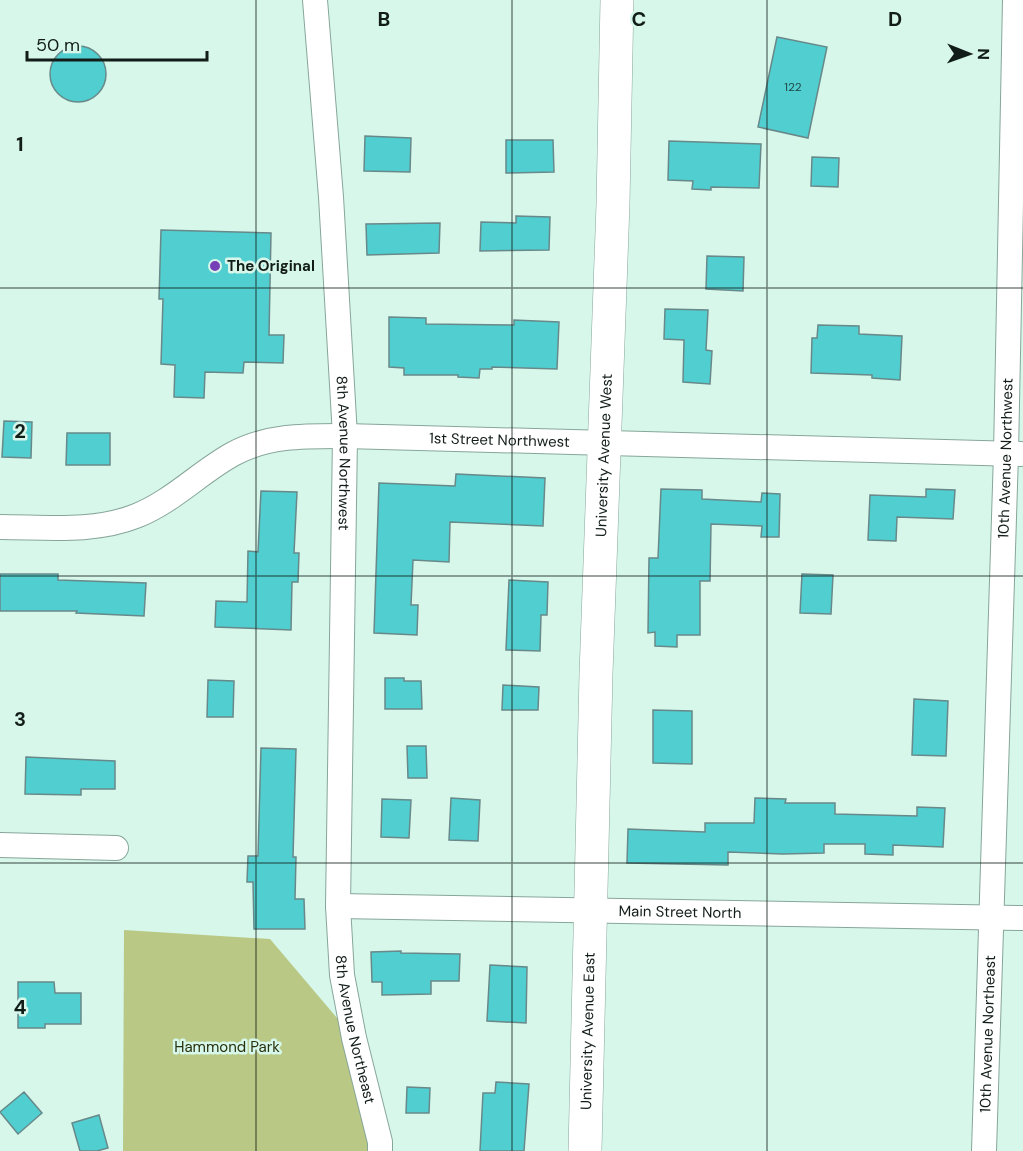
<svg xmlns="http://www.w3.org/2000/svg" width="1023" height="1151" font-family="'DM Sans',sans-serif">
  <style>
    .green { fill: #b9c884 }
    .building { fill: #50ced0; stroke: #688989; stroke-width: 1.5 }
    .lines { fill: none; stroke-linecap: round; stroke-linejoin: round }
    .street-casing { stroke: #87a69a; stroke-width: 26 }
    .secondary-casing { stroke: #87a69a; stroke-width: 34 }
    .street { stroke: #fff; stroke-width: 24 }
    .secondary { stroke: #fff; stroke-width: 33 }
    .grid { fill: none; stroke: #121d19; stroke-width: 1.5; stroke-opacity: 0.55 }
    .poi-dot { fill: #7640b7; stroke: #d7f7eb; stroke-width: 2 }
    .labels { text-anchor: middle; stroke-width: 5; stroke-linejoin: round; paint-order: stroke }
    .number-label { font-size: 12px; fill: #224947 }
    .poi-label { font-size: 15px; font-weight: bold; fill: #121d19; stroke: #d7f7eb; text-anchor: start }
    .street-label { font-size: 15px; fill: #121d19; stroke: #d7f7eb }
    .park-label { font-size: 15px; fill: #29300c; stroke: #d7f7eb }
    .grid-label { font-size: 20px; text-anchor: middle; font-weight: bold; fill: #121d19; stroke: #d7f7eb; stroke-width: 5; stroke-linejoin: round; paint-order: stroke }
  </style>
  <rect width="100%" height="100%" fill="#d7f7eb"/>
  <!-- green -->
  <path class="green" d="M124,930L270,939L354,1038L368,1151H123Z"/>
  <!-- building -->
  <path class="building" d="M777,37L827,47L808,138L758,127Z
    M50 74a28 28 0 1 1 56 0a28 28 0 1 1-56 0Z
    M365,136L411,138L410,172L364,171Z
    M506,140H553L554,172L506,173Z
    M669,141L761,144L759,188L711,187V190L692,189L693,181L668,180Z
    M812,157L839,158L838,187L811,186Z
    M516,216L550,217L549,250L480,251L481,222L516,223Z
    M440,223L439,253L367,255L366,224Z
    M161,230L271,233L269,335H284L283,363L244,362L243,373L205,372L204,398L174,397L175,365L161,364L163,299H159Z
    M707,256L744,257L743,291L706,289Z
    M665,309L708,310L706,350L712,351L710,384L683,382L684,340L664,339Z
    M389,317L426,318V324L514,325V320L559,322L557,369L492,367V369H480L479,378L458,377V375H404V368L389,367Z
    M818,325L859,326V334L902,336L900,380L872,378V375L811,373L812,338H817Z
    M4,421L32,422L31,458L2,457Z
    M67,433H110V465H66Z
    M456,474L545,478L543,526L450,522L449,562L413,560L411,605H418L417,635L374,633L379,483L455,486Z
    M661,489L702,490V499L761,502L762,493L780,494L779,537H761L762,526L711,524L710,581H700V635H677V647L655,646V632L648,633L649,558H658Z
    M926,489L955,490L953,519L897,517L896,541L868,540L870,495L926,497Z
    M261,491L297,492L294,553H299L298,582H292L291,630L215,627L216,601L247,602L248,551L258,552Z
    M0,574H58V580L146,583L144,616L76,613L77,611H0Z
    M802,574L833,575L831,614L800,613Z
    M509,580L548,582L547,615H541L540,651L506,650Z
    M385,678H404V681H421L422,709H385Z
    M208,680L234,681L233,717H207Z
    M503,685L539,687L538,710H502Z
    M914,699L948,701L946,756L912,755Z
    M653,710L692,711V764L653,763Z
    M407,746H426L427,778H408Z
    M261,748L296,749L293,857H296L295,899H304L305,929H254L253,882H247L248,856H258Z
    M26,757L115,761V789H81V795L25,794Z
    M451,798L480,800L478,841L449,840Z
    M755,798L786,799L785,803H835V814L917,816V807L945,808L943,847L893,845V855L865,854V844H824V853L783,854L728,852V865L627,863L628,829L705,832V823H754Z
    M382,799L411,800L409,838L381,837Z
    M401,951V953L460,954L459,981H431V994L382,995V982H372L371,952Z
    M490,965L527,967L526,1023L487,1021Z
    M18,982H54L55,993H81V1024H45V1028H18Z
    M496,1082L529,1084L524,1151H480L483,1093H495Z
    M407,1087L430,1088L429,1113H406Z
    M24,1092L42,1113L18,1134L0,1112Z
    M99,1115L108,1148L97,1151H80L72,1123Z"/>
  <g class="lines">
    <!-- street casing -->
    <g class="street-casing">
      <g id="street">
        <path id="s1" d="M315,0L331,197L345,436L338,906L342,975L354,1038L380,1142V1151"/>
        <path id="s2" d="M0,527C45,527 94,533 136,516C172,502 200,472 233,454C268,435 306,436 345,436L1021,454"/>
        <path d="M0,845L116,848"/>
        <path id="s3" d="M338,906L1023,918"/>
        <path id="s4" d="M984,1151L1006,454L1015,0"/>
      </g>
    </g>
    <!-- secondary casing -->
    <g class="secondary-casing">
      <g id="secondary">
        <path id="s5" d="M585,1151L596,674L613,204L617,0"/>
      </g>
    </g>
    <!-- street -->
    <use href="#street" class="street"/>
    <!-- secondary -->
    <use href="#secondary" class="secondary"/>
  </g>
  <!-- grid -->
  <path class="grid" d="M256,0V1151M512,0V1151M767,0V1151M0,288H1023M0,576H1023M0,863H1023"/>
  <!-- markers -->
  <circle class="poi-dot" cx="215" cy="266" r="6"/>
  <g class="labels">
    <!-- number labels -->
    <g class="number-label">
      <text x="793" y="91">122</text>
    </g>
    <!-- poi labels -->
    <g class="poi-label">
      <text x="227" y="271">The Original</text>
    </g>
    <!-- street labels -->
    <g class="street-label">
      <text dy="5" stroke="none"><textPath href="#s2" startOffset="522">1st Street Northwest</textPath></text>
      <text dy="5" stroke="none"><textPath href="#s1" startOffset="454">8th Avenue Northwest</textPath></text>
      <text dy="5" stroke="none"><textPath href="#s5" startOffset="696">University Avenue West</textPath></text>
      <text dy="5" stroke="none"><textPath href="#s4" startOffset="693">10th Avenue Northwest</textPath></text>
      <text dy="5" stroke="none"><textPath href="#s3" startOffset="342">Main Street North</textPath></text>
      <text dy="5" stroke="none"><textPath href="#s1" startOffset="1032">8th Avenue Northeast</textPath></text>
      <text dy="5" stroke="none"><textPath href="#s5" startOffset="120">University Avenue East</textPath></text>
      <text dy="5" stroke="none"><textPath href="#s4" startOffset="117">10th Avenue Northeast</textPath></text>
    </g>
    <!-- park labels -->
    <g class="park-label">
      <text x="227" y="1052">Hammond Park</text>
    </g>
  </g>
  <g class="grid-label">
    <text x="384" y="26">B</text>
    <text x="639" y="26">C</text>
    <text x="895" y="26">D</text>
    <text x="20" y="151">1</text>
    <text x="20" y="438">2</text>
    <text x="20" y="726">3</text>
    <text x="20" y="1014">4</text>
  </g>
  <!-- north arrow -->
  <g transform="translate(969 54) rotate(91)" stroke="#d7f7eb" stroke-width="4.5" paint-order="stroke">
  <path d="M0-4.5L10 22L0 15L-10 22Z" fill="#121d19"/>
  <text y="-9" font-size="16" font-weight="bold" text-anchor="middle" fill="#121d19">N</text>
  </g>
  <!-- scale -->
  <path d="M27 51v9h180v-9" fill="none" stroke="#121d19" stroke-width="3"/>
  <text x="36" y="51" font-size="18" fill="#121d19" stroke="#d7f7eb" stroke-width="4.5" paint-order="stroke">50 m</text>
</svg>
